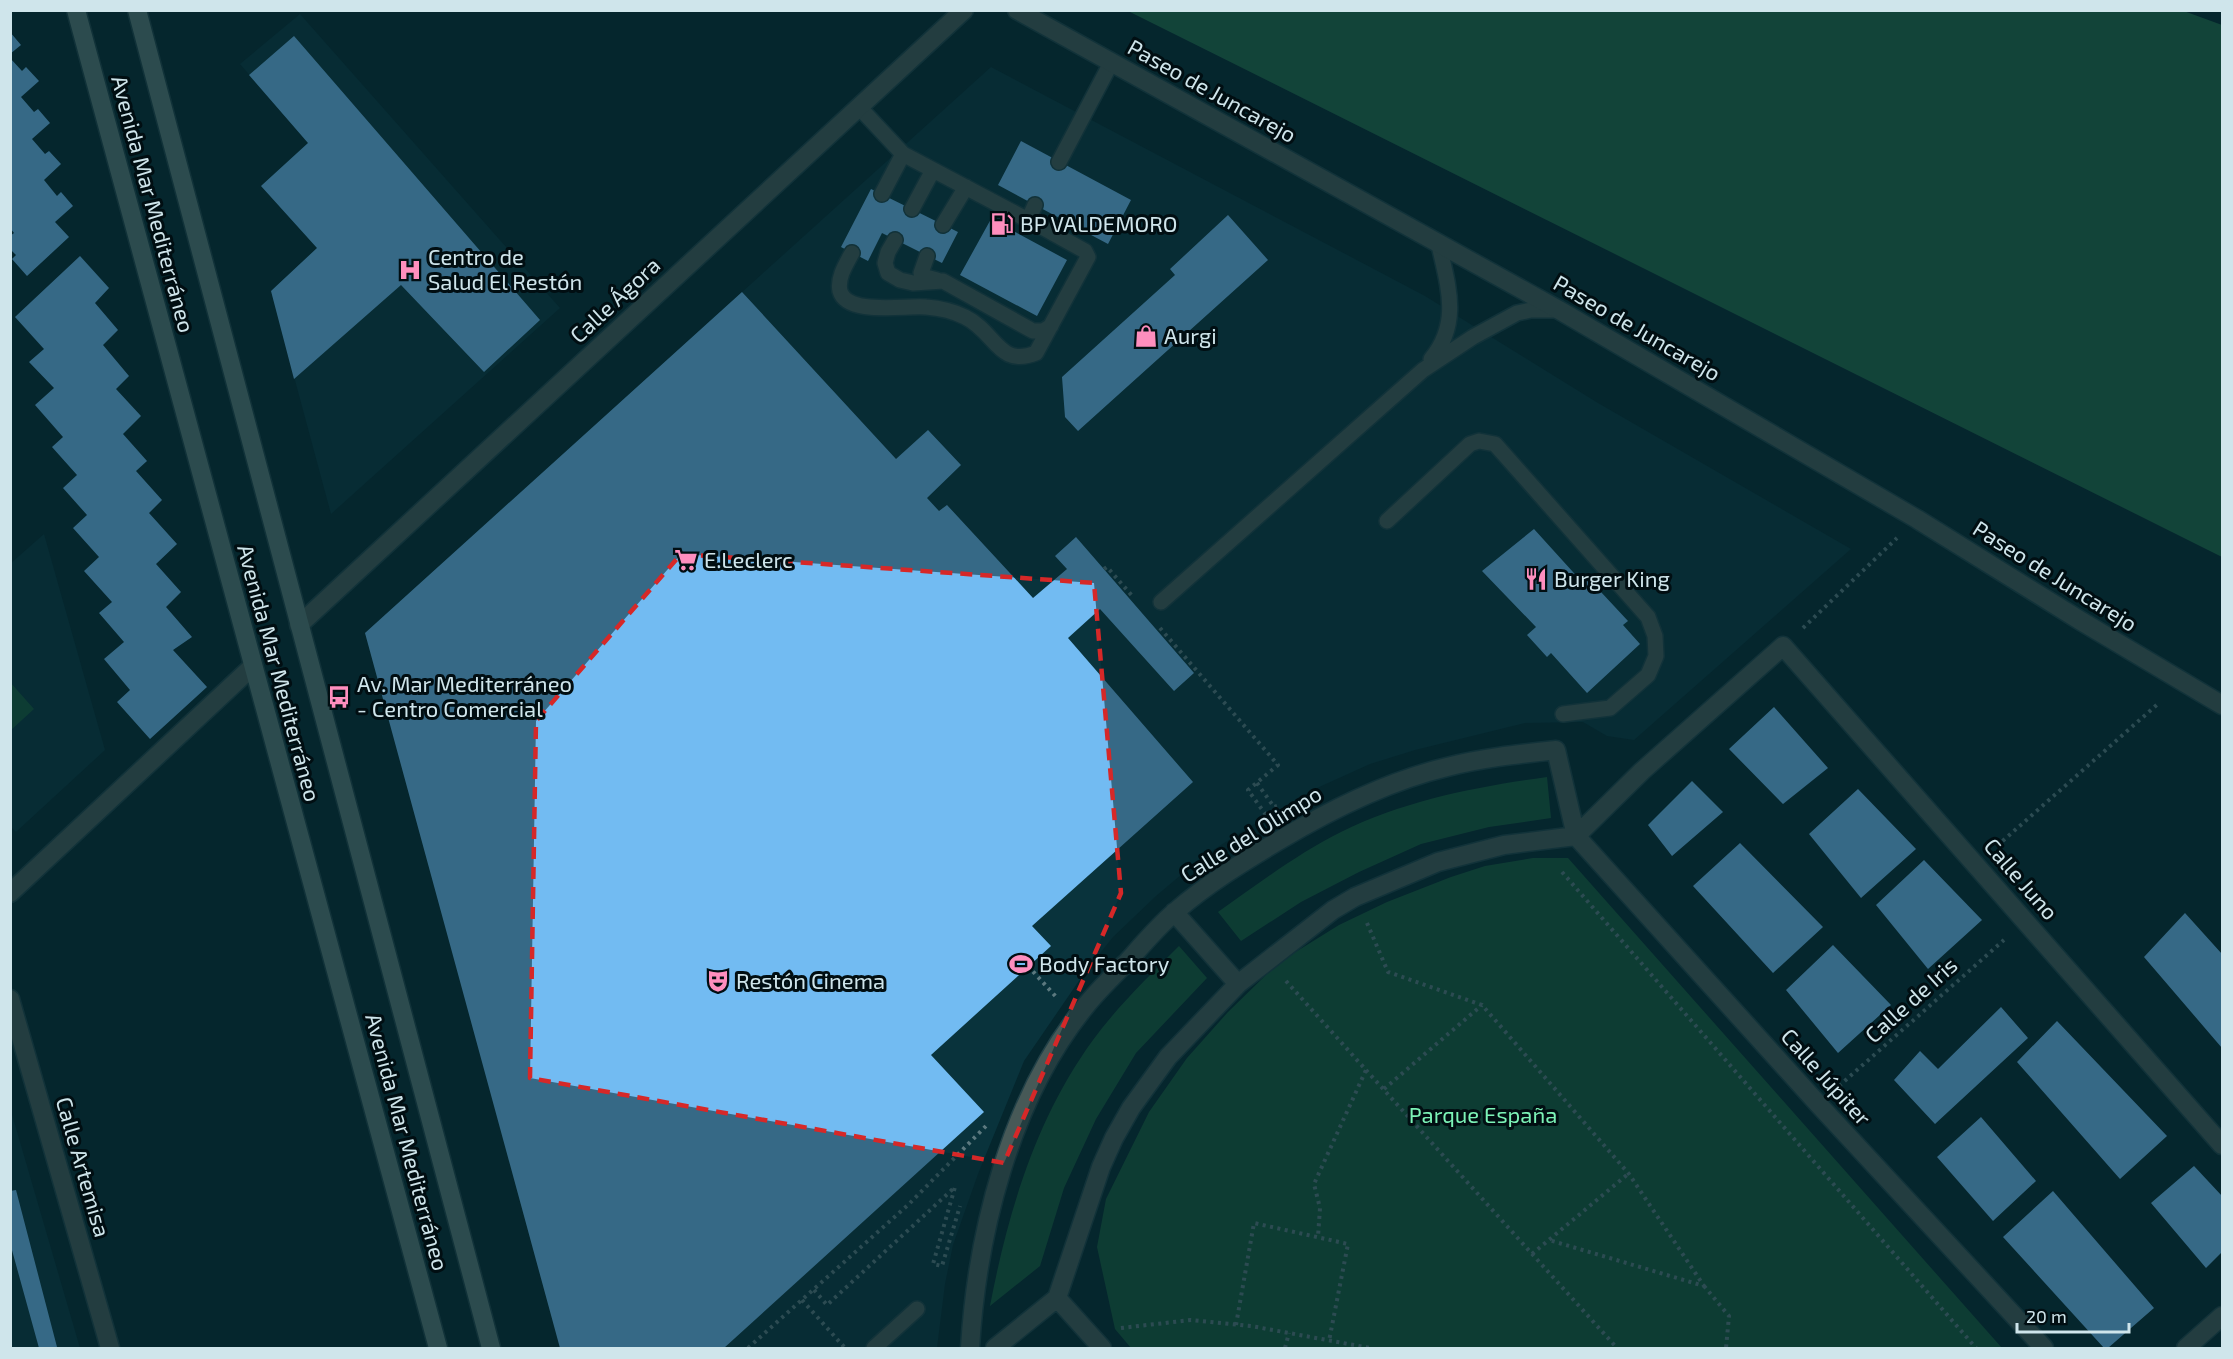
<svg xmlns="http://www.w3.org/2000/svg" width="2233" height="1359" font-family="'Exo 2',sans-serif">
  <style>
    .built { fill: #09333c }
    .green { fill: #18573b }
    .forest { fill: #236848 }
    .building { fill: #72bbf2 }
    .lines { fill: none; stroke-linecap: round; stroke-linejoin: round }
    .lane-casing { stroke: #214148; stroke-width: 18 }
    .street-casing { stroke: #214148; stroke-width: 21 }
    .secondary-casing { stroke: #214148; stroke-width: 21 }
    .path { stroke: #5c797f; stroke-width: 4; stroke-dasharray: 3 4.5; stroke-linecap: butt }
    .lane { stroke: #475957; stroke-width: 15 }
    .street { stroke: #475957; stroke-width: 18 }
    .secondary { stroke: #5c7975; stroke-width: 18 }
    .marked { fill: none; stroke: #d62828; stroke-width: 4.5; stroke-dasharray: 12 8; stroke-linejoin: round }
    .labels { text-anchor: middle; stroke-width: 6; stroke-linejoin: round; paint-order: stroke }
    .street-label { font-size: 22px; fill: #cfe5eb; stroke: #010e12 }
    .poi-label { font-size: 22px; fill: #cfe5eb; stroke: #010e12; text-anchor: start }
    .park-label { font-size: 22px; fill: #7cf3b7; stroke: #010e12 }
  </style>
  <rect width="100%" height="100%" fill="#05262d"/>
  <!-- built -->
  <path class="built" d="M300,14L560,308L331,514L271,291L317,248L261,186L308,143L240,64Z
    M991,67L1425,296L1598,403L1851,549L1634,740L1607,736L1583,722L1525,723L1415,750L1370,764L1317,788L1244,830L1201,858L1156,896L1113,937L1085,972L1024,1061L978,1174L953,1245L945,1284L937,1348H560L365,633Z
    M44,534L105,750L16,832L10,826V564Z
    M11,1111L80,1348H11Z"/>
  <!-- green -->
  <path class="green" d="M10,682L34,709L11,730H10Z
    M1547,777L1551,818L1489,827L1421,844L1359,872L1301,902L1241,941L1218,912C1258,884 1297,854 1341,832C1406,800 1476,787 1547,777Z
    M1533,858H1568L2002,1348H1131L1115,1329L1097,1247L1106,1199L1149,1112L1187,1058L1228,1012L1266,975L1294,953L1339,925L1387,902L1451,877L1485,866Z
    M1179,946L1207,978L1136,1053L1096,1119L1064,1188L1040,1266L990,1306C1008,1212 1036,1118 1093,1040C1118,1006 1149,976 1179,946Z"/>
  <!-- forest -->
  <path class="forest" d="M2181,10L2222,25V557L1128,11Z"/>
  <!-- building -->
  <path class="building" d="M10,32L21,45L10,54Z
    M294,36L540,320L484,372L401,285L294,379L271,291L317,248L261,186L308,143L249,75Z
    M10,58L22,71L26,67L39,81L21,97L34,112L38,109L50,123L32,139L45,154L49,151L61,164L44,180L57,196L61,192L73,206L55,222L69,237L27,276L12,259L16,255L10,249V236L14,233L10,228Z
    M1021,141L1131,200L1108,244L998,185Z
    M871,189L958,232L942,263L882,233L868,261L841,247Z
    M1228,215L1268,260L1078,431L1065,417L1062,377L1175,275L1170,269Z
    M991,219L1067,260L1037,316L960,275Z
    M80,256L109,288L95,303L118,330L103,345L129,376L116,389L141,416L123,434L147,461L136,471L162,500L149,513L177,544L156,564L181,592L166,607L192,637L173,650L207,687L150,739L117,702L130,690L104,659L124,642L99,613L112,602L84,571L99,557L73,528L87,515L63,488L77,475L52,447L63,437L35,405L54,388L29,362L44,349L15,317Z
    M742,292L896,459L928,430L961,465L927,498L939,511L947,505L1033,598L1067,569L1055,556L1076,537L1194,673L1174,691L1100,609L1068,638L1193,782L1032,926L1051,946L931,1055L984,1112L724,1348H560L365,633Z
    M1534,529L1582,582L1587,577L1628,621L1623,625L1640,644L1587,693L1551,653L1547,657L1527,635L1536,627L1482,571Z
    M1774,707L1828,768L1783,804L1729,749Z
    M1692,781L1723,812L1672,856L1648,825Z
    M1858,789L1916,849L1861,898L1809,834Z
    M1740,843L1823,927L1773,973L1693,886Z
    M1924,860L1982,920L1928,969L1876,905Z
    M2185,913L2222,954V1048L2144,957Z
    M1833,945L1891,1005L1838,1053L1786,990Z
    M2001,1007L2028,1038L1935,1124L1894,1080L1920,1051L1938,1069Z
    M2057,1021L2167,1136L2120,1179L2017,1062Z
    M1981,1117L2036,1181L1993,1221L1937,1157Z
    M2194,1166L2222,1196V1252L2206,1268L2151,1203Z
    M16,1190L57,1347L53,1348H39L10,1243V1191Z
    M2053,1191L2154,1308L2108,1348H2104L2003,1237Z"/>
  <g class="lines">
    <!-- lane casing -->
    <g class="lane-casing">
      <path id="lane" d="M859,107L903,154L1024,218L1030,216L1035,205
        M1059,162L1111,63
        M882,194L903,154
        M912,209L933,170
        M943,225L966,187
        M895,240L888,252L885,263L888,273L900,280L913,283L943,281L1033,331H1043L1051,326
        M852,253C846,264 837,278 840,291C847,316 906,305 926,307C939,308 953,311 965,317C996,332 998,368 1036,353L1088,257L1085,251L1031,221L1030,216
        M927,256L921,273L926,277L937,280
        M1431,359C1461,323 1448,286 1439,245
        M1387,521L1470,444L1479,441L1495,444L1648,617L1655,636L1656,656L1648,675L1610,708L1563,714
        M1161,602L1423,370L1473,337L1517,313L1531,310H1559
        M874,1348L917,1309"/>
    </g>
    <!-- street casing -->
    <g class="street-casing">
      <path id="street" d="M1017,10L1559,310L1917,519L2081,621L2222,705
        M299,625L964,10
        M1576,836L1642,771L1783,646L2222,1145
        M10,893L253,666
        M1174,912L1238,984
        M10,999L110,1348
        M1057,1298L1102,1348
        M970,1348C977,1233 1010,1100 1084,1008C1097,991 1113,976 1128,961C1143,944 1158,926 1176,911C1207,884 1243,862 1278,841C1330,810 1388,781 1447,767C1482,758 1520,754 1556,750L1576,836L1819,1105L2044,1348
        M995,1348L1057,1298L1101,1167L1114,1138L1131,1108L1168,1057L1238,984L1333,910L1355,897L1438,862L1504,845L1576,836
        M2186,1348L2222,1316"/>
    </g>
    <!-- secondary casing -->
    <g class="secondary-casing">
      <path id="secondary" d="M76,10L438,1348
        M137,10L491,1348"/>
    </g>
    <!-- path -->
    <path class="path" d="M1104,569L1107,567L1134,598
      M1160,628L1278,765L1248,790L1266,815
      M1803,628L1897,538
      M1257,783L1274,807L1277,806
      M1997,846L2160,702
      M1562,872L1976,1348
      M1367,923L1388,972L1482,1005L1629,1174L1704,1286L1549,1240
      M1028,966L1058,999
      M1286,981L1366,1070L1314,1184L1320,1208L1318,1237
      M1366,1070L1617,1348
      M1839,1086L2004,940
      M1384,1089L1482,1005
      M1532,1254L1628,1174
      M1704,1286L1729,1316L1726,1348
      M814,1290L827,1305L955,1187L933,1264L942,1266L960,1206
      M802,1300L845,1348
      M1236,1325L1254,1223L1348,1244L1329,1341
      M1121,1328L1191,1320L1251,1326L1370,1348
      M748,1348L908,1205L986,1126
      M1285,1348L1289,1333"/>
    <!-- lane -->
    <use href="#lane" class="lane"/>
    <!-- street -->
    <use href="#street" class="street"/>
    <!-- secondary -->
    <use href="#secondary" class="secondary"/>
  </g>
  <!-- marked area -->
  <path d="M0 0H2233V1359H0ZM681,554L1094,583L1121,893L1004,1163L530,1078L536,721Z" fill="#05262d" fill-opacity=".55" fill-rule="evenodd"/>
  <path class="marked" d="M681,554L1094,583L1121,893L1004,1163L530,1078L536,721Z"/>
  <!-- icons -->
  <defs>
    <g id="fuel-bare" transform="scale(1.8)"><path d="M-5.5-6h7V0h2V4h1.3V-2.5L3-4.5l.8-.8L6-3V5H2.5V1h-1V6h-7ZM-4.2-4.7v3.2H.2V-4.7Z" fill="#fe8ebe" stroke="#010e12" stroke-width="2.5" paint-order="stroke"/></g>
    <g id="hospital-bare" transform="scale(1.8)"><path d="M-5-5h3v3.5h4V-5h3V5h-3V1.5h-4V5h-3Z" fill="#fe8ebe" stroke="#010e12" stroke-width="2.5" paint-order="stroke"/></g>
    <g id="shop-bare" transform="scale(1.8)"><path d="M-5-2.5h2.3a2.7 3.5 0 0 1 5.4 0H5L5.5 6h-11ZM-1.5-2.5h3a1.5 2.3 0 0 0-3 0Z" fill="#fe8ebe" stroke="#010e12" stroke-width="2.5" paint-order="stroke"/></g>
    <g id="supermarket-bare" transform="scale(1.8)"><path d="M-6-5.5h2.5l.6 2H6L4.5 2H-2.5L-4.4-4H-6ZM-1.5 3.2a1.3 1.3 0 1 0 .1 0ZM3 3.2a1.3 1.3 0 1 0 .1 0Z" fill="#fe8ebe" stroke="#010e12" stroke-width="2.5" paint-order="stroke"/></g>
    <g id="restaurant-bare" transform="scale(1.8)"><path d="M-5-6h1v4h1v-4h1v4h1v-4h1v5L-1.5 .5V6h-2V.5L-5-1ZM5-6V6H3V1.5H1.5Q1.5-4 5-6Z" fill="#fe8ebe" stroke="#010e12" stroke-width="2.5" paint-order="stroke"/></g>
    <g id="bus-bare" transform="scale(1.8)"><path d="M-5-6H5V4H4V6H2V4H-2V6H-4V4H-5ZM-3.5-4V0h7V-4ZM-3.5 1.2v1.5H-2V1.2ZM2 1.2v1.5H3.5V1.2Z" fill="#fe8ebe" stroke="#010e12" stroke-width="2.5" paint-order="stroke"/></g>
    <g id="stadium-bare" transform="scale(1.8)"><path d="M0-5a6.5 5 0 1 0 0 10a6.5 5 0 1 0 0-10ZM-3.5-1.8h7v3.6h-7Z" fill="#fe8ebe" stroke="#010e12" stroke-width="2.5" paint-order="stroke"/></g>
    <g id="theatre-bare" transform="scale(1.8)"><path d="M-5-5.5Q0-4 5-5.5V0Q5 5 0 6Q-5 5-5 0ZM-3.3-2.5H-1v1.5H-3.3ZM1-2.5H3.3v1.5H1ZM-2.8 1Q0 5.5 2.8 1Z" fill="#fe8ebe" stroke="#010e12" stroke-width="2.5" paint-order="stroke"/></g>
  </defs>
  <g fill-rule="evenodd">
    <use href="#fuel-bare" x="1002" y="224"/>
    <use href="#hospital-bare" x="410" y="270"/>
    <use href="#shop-bare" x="1146" y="336"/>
    <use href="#supermarket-bare" x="686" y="560"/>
    <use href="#restaurant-bare" x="1536" y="579"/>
    <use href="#bus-bare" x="339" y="697"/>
    <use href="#stadium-bare" x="1021" y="964"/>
    <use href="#theatre-bare" x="718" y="981"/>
  </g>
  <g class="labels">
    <!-- street labels -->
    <g class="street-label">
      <text transform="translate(1212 91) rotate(29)" y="8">Paseo de Juncarejo</text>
      <text transform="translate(153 204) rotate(75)" y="8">Avenida Mar Mediterráneo</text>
      <text transform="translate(615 300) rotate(-43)" y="8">Calle Ágora</text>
      <text transform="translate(1637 328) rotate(30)" y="8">Paseo de Juncarejo</text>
      <text transform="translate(2055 576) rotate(32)" y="8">Paseo de Juncarejo</text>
      <text transform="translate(279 673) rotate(75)" y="8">Avenida Mar Mediterráneo</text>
      <text transform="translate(1251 834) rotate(-32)" y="8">Calle del Olimpo</text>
      <text transform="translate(2021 879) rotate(49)" y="8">Calle Juno</text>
      <text transform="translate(1911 1000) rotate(-42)" y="8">Calle de Iris</text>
      <text transform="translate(1826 1077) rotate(48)" y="8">Calle Júpiter</text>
      <text transform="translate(407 1142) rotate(75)" y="8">Avenida Mar Mediterráneo</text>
      <text transform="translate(83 1167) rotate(74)" y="8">Calle Artemisa</text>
    </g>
    <!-- poi labels -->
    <g class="poi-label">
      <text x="1020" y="232">BP VALDEMORO</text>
      <text x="428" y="265">Centro de<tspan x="428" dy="25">Salud El Restón</tspan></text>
      <text x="1164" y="344">Aurgi</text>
      <text x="704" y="568">E.Leclerc</text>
      <text x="1554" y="587">Burger King</text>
      <text x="357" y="692">Av. Mar Mediterráneo<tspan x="357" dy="25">- Centro Comercial</tspan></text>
      <text x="1039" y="972">Body Factory</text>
      <text x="736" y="989">Restón Cinema</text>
    </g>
    <!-- park labels -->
    <g class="park-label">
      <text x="1483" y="1123">Parque España</text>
    </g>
  </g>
  <!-- border -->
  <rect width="2233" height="1359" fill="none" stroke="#cfe5eb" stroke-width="24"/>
  <!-- scale -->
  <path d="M2017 1323v9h112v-9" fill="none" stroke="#cfe5eb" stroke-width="3"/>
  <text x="2026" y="1323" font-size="18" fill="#cfe5eb" stroke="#010e12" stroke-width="4.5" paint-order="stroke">20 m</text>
</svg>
